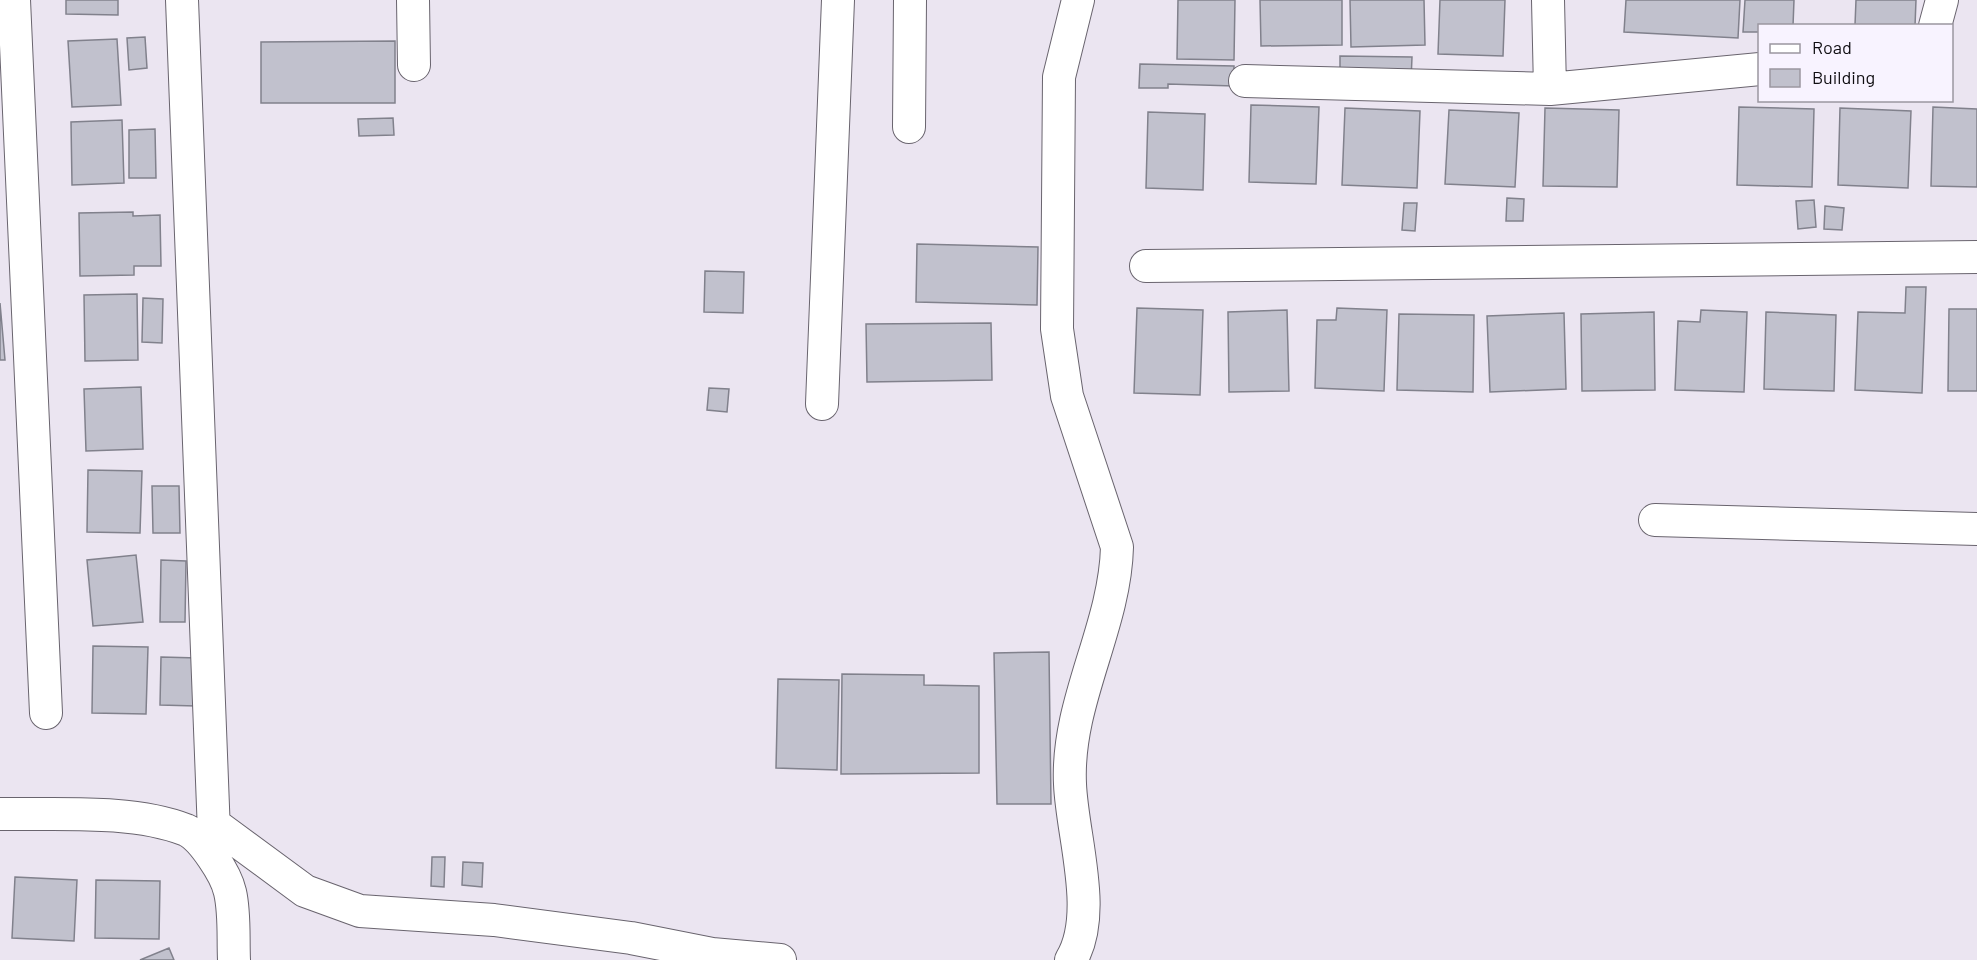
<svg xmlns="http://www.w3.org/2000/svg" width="1977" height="960" font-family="Barlow,sans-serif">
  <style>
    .building { fill: #c1c1cd; stroke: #81818c; stroke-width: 1.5 }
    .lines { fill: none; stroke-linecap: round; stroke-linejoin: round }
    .minor-casing { stroke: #69646e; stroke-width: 34 }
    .minor { stroke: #fff; stroke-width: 32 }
  </style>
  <rect width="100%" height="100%" fill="#ebe5f1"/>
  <!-- building -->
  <path class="building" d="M66,0H118V15L66,14Z
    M1178,0H1235L1234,60L1177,59Z
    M1260,0H1342V45L1261,46Z
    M1350,0H1424L1425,45L1351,47Z
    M1440,0H1505L1503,56L1438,54Z
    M1626,0H1740L1738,38L1624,32Z
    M1745,0H1794L1793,26H1760V32H1743Z
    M1856,0H1916L1915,26L1855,25Z
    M145,37L147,68L129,70L127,38Z
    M117,39L121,105L72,107L68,41Z
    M395,41V103H261V42Z
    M1340,56L1412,57L1411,81L1340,79Z
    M1140,64L1234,66V86L1168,84V88H1139Z
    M1251,105L1319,107L1316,184L1249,182Z
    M1739,107L1814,109L1812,187L1737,185Z
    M1933,107L1977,109V187L1931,186Z
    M1345,108L1420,111L1417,188L1342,185Z
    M1545,108L1619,110L1617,187L1543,186Z
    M1840,108L1911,111L1908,188L1838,185Z
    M1449,110L1519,113L1515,187L1445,184Z
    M1148,112L1205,114L1203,190L1146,188Z
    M393,118L394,135L359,136L358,119Z
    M122,120L124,183L72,185L71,122Z
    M155,129L156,178H129V130Z
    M1507,198L1524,199L1523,221H1506Z
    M1814,200L1816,227L1798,229L1796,201Z
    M1404,203H1417L1415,231L1402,230Z
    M1825,206L1844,208L1842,230L1824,229Z
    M133,212V216L160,215L161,266H134V275L80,276L79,213Z
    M917,244L1038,247L1037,305L916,302Z
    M705,271L744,272L743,313L704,312Z
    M1906,287H1926L1922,393L1855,390L1858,312L1905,313Z
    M137,294L138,360L85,361L84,295Z
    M143,298L163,299L162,343L142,342Z
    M0,303L5,360H0Z
    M1137,308L1203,310L1200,395L1134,393Z
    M1337,308L1387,310L1384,391L1315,388L1317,320H1336Z
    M1949,309H1977V391H1948Z
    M1287,310L1289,391L1229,392L1228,312Z
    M1701,310L1747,312L1744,392L1675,390L1678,321L1700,322Z
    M1654,312L1655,390L1582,391L1581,314Z
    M1766,312L1836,315L1834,391L1764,389Z
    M1564,313L1566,389L1490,392L1487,316Z
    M1399,314L1474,315L1473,392L1397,390Z
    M991,323L992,380L867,382L866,324Z
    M141,387L143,449L86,451L84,389Z
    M709,388L729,389L727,412L707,410Z
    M88,470L142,471L140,533L87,532Z
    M152,486H179L180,533H153Z
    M136,555L143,622L93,626L87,560Z
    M161,560L186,561L185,622H160Z
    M93,646L148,647L146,714L92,713Z
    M1049,652L1051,804H997L994,653Z
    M161,657L198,658L196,706L160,705Z
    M842,674L924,675V685L979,686V773L841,774Z
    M778,679L839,680L837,770L776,768Z
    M432,857H445L444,887L431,886Z
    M463,862L483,863L482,887L462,885Z
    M15,877L77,880L74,941L12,938Z
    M96,880L160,881L159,939L95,938Z
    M169,948L174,960H140Z"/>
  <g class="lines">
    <!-- minor casing -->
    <g class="minor-casing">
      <path id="minor" d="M14,0L46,713
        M182,0L215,859
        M413,0L414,65
        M1548,0L1550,89
        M1935,26L1942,0
        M1245,81L1550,89L1760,69
        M909,127L910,0
        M1146,266L1977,257
        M822,404L838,0
        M1655,520L1977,529
        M0,814C57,815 133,809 186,830C202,837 226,874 230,892C235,913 233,938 234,960
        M214,824L305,891L360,911L494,920L631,938L712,954L780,960
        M1071,960C1099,914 1072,836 1070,784C1066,702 1115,628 1117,547L1067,396L1057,329L1059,77L1078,0"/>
    </g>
    <!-- minor -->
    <use href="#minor" class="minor"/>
  </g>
  <!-- legend -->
  <rect x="1758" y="24" width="195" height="78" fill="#f8f3ff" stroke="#9b97a0" stroke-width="1.5"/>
  <rect x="1770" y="44" width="30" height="9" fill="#ffffff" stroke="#9b97a0" stroke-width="1.5"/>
  <text x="1812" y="54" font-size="18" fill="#100e12">Road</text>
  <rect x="1770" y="69" width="30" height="18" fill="#c1c1cd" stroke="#9b97a0" stroke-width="1.5"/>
  <text x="1812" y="84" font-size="18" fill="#100e12">Building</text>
</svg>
